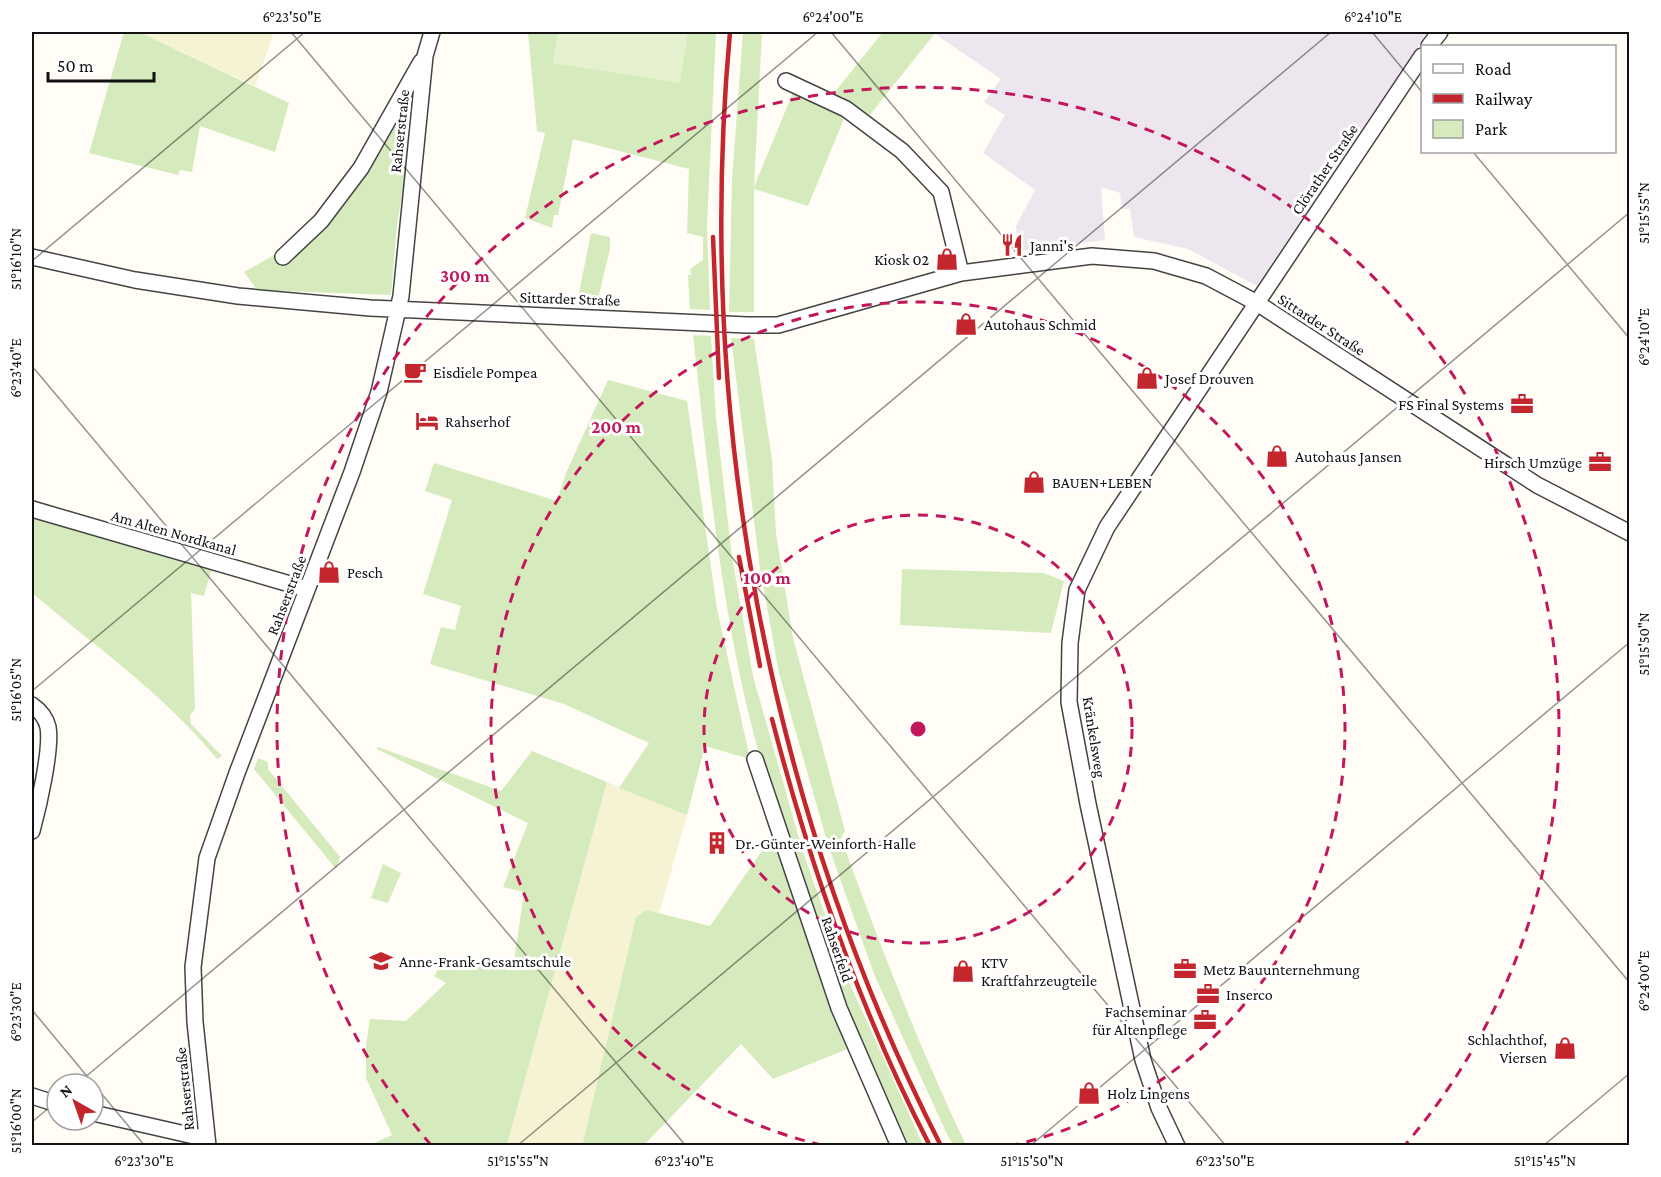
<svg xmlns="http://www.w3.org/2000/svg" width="1661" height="1177" font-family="'Crimson Pro',serif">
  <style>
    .industrial { fill: #eee6ef }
    .farmland { fill: #f6f3d4 }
    .green { fill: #d5ebbd }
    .pitch { fill: #e6f2cf }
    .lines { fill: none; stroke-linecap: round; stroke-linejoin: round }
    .minor-casing { stroke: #444; stroke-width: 18 }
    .minor { stroke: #fff; stroke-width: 15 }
    .rail { stroke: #c4262e; stroke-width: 4.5 }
    .ticks { fill: none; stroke: #111; stroke-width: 1.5; stroke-opacity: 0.45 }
    .ring { fill: none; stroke: #c2185b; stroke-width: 3; stroke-dasharray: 10 8 }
    .labels { text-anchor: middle; stroke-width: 6; stroke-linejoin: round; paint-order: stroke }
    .street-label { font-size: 16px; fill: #111; stroke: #fff }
    .poi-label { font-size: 16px; fill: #111; stroke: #fff; text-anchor: start }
    .centre { fill: #c2185b; stroke: #fff; stroke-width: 3 }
    .ring-label { font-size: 18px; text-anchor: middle; font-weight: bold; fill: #c2185b; stroke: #fff; stroke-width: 6; stroke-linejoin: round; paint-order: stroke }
    .neatline { fill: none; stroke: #111; stroke-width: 2 }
    .ticks-label { font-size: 15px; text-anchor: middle; fill: #111 }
  </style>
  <rect width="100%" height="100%" fill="#fffdf5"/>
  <!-- industrial -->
  <path class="industrial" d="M936,32H1428L1257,286L1188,249L1134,237L1130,209H1122L1120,193L1101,187L1105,240L1019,251L1016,226L1035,190L983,153L1005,115L984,102L1001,79L935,34Z"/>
  <!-- farmland -->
  <path class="farmland" d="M139,32H274L255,86Z
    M607,782L687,815L659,914L636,918L582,1145L507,1146Z"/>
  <!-- green -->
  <path class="green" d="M124,32H139L289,103L275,152L200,126L192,172L180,170L178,175L89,153Z
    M528,32H716L707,226L710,310L690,309L688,275H691L690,269L703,260V237L687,233L689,169L573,139L558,215H554L552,228L525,218L545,133L537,131Z
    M743,32H762L754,187L794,90L846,114L808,206L754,189V312H729L732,180Z
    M883,32H936L865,121L830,98Z
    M393,124L412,134L397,225L391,295L257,290L244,272L278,253L287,261L346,203Z
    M591,233L610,237V249L597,303H577Z
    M693,335L711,336L716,418L732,557L753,676L802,849L848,980L923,1145H904C844,1003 783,858 747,707C718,584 707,459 693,335Z
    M731,338L754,339L772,460L776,534L793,638L845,831L841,838C879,943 918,1045 966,1145H953L946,1132L874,974L828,845L779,673L760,568Z
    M608,380L687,401L717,609L750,759L705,746L687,815L619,788L649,743L564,704L430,664L441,627L455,630L461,606L423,594L452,500L425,491L434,463L557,501L566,473Z
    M32,516L212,568L204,596L191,593L195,709L190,715L191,724L222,756L217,759C165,695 94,645 32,593Z
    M902,569L1043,573L1064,581L1051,633L900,625Z
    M378,747L501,791L532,751L607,782L507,1145H370L392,1135L366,1078V1045L370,1019L406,1021L446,983L434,976L441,965L513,968L524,892L503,887L528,823L377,749Z
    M258,758L268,762V769L340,857L336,869L254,769Z
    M773,835L813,955L850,1048L773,1079L741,1044L644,1145L582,1146L636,917L646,910L710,926Z
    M383,864L401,873L388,903L371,898Z"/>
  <!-- pitch -->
  <path class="pitch" d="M558,32H688L680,83L553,63Z"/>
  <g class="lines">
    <!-- minor casing -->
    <g class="minor-casing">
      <path id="minor" d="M1429,46L1440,32
        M786,81L846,109L902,151L941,192L961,273
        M32,257L135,280L238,296L370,308L747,325H778L961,273L1092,256L1154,261L1206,276L1257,303L1537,485L1630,533
        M283,257L321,221L361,168L421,62
        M32,509L307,589
        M32,705C39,710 46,718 48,727C52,749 38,809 32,831
        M755,759L839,1008L899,1146
        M32,1096L57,1104
        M93,1113L207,1139
        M208,1146L195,1022L193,967L207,858L237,773L352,472L379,392L401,296L425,56L432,32
        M1177,1146L1159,1108L1143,1060L1088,804L1069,702L1070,643L1077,590L1107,527L1422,56"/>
    </g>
    <!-- minor -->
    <use href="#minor" class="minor"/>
    <!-- rail -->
    <path class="rail" d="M730,32C695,413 767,804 941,1146
      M713,237L719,378
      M739,557L760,666
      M772,719C810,865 860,1011 930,1146"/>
  </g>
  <!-- ticks -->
  <path class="ticks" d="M291,32L1226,1146M831,32L1630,983M1372,32L1422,92M1473,152L1630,339M32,261L305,32M32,366L686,1146M32,691L818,32M32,1010L145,1146M77,1084L1331,32M32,1122L57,1101M517,1146L1630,212M1030,1146L1630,642M1543,1146L1630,1073"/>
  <!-- distance rings -->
  <g class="ring">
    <circle cx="918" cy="729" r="214"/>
    <path d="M822 1145A427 427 0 1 1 1014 1145"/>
    <path d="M431 1145A641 641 0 1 1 1405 1145"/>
  </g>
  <!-- icons -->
  <defs>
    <g id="restaurant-bare" transform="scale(1.8)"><path d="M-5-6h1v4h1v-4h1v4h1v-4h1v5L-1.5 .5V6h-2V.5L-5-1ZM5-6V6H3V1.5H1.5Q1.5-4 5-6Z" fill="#c4262e" stroke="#fff" stroke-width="2.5" paint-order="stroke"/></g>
    <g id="shop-bare" transform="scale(1.8)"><path d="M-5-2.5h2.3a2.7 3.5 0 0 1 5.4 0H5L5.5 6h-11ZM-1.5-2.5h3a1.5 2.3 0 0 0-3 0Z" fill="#c4262e" stroke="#fff" stroke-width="2.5" paint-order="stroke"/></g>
    <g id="cafe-bare" transform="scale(1.8)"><path d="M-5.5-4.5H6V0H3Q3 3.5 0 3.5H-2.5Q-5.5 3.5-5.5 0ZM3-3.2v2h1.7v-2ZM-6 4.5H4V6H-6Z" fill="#c4262e" stroke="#fff" stroke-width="2.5" paint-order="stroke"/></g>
    <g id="office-bare" transform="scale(1.8)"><path d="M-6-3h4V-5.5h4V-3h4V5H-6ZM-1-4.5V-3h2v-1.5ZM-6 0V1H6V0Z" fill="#c4262e" stroke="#fff" stroke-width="2.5" paint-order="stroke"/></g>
    <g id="hotel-bare" transform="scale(1.8)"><path d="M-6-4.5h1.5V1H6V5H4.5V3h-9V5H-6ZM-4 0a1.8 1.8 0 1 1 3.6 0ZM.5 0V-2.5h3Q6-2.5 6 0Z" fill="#c4262e" stroke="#fff" stroke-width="2.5" paint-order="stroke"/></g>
    <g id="building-bare" transform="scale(1.8)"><path d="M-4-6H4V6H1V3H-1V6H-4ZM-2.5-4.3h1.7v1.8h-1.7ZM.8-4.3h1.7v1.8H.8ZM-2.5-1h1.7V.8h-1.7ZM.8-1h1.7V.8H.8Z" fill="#c4262e" stroke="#fff" stroke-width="2.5" paint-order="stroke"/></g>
    <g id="school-bare" transform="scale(1.8)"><path d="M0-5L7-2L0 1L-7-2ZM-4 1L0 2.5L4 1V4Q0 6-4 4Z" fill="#c4262e" stroke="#fff" stroke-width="2.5" paint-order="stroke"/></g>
  </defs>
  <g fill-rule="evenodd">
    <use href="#restaurant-bare" x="1012" y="245"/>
    <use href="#shop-bare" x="947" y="259"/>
    <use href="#shop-bare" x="966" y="324"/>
    <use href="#cafe-bare" x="415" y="372"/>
    <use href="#shop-bare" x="1147" y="378"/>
    <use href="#office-bare" x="1522" y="404"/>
    <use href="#hotel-bare" x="427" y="421"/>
    <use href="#shop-bare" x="1277" y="456"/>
    <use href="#office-bare" x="1600" y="462"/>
    <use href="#shop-bare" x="1034" y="482"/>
    <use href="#shop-bare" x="329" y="572"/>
    <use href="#building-bare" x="717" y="843"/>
    <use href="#school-bare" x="381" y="961"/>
    <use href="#office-bare" x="1185" y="969"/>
    <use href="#shop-bare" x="963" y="971"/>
    <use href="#office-bare" x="1208" y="994"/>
    <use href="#office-bare" x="1205" y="1020"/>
    <use href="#shop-bare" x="1565" y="1048"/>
    <use href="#shop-bare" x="1089" y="1093"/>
  </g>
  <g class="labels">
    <!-- street labels -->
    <g class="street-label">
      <text transform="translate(399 131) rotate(-84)" y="6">Rahserstraße</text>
      <text transform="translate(1324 169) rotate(-56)" y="6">Clörather Straße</text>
      <text transform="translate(570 298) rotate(2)" y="6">Sittarder Straße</text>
      <text transform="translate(1322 324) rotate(33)" y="6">Sittarder Straße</text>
      <text transform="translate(174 532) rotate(16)" y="6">Am Alten Nordkanal</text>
      <text transform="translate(286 595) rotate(-69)" y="6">Rahserstraße</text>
      <text transform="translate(1095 737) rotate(81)" y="6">Kränkelsweg</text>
      <text transform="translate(838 949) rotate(71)" y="6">Rahserfeld</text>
      <text transform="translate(184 1089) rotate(-96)" y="6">Rahserstraße</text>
    </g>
    <!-- poi labels -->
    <g class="poi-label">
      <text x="1030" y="251">Janni's</text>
      <text x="929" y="265" text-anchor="end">Kiosk 02</text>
      <text x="984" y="330">Autohaus Schmid</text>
      <text x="433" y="378">Eisdiele Pompea</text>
      <text x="1165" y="384">Josef Drouven</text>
      <text x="1504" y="410" text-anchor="end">FS Final Systems</text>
      <text x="445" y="427">Rahserhof</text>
      <text x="1295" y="462">Autohaus Jansen</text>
      <text x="1582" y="468" text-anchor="end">Hirsch Umzüge</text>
      <text x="1052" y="488">BAUEN+LEBEN</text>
      <text x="347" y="578">Pesch</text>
      <text x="735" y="849">Dr.-Günter-Weinforth-Halle</text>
      <text x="399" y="967">Anne-Frank-Gesamtschule</text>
      <text x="981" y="968">KTV<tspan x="981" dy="18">Kraftfahrzeugteile</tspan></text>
      <text x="1203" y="975">Metz Bauunternehmung</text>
      <text x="1226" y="1000">Inserco</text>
      <text x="1187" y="1017" text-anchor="end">Fachseminar<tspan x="1187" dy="18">für Altenpflege</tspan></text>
      <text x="1547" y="1045" text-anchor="end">Schlachthof,<tspan x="1547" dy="18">Viersen</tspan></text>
      <text x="1107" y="1099">Holz Lingens</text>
    </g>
  </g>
  <circle cx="918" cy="729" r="9" class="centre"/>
  <g class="ring-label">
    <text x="465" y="282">300 m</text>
    <text x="616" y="433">200 m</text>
    <text x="767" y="584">100 m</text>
  </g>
  <!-- border -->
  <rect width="1661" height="1177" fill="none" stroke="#ffffff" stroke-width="66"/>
  <!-- legend -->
  <rect x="1421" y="45" width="195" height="108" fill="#ffffff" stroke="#a0a0a0" stroke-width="1.5"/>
  <rect x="1433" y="64" width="30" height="9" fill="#ffffff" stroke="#a0a0a0" stroke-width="1.5"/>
  <text x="1475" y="75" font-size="18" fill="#111111">Road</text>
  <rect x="1433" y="94" width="30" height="9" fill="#c4262e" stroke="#a0a0a0" stroke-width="1.5"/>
  <text x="1475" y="105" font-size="18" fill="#111111">Railway</text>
  <rect x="1433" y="120" width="30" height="18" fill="#d5ebbd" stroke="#a0a0a0" stroke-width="1.5"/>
  <text x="1475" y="135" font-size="18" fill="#111111">Park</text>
  <!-- north arrow -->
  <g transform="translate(75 1102) rotate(320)"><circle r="28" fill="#ffffff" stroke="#a0a0a0" stroke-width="1.5"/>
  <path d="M0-4.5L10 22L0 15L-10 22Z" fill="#c4262e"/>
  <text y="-9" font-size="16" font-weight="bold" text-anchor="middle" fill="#111111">N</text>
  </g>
  <!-- scale -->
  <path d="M48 72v9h106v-9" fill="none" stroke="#111111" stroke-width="3"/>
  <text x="57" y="72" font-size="18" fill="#111111" stroke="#ffffff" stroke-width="4.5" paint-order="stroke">50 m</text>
  <rect x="33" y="33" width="1595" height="1111" class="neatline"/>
  <g class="ticks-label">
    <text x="292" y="22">6°23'50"E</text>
    <text x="833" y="22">6°24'00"E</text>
    <text x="1373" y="22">6°24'10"E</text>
    <text transform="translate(1644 213) rotate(-90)" y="5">51°15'55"N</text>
    <text transform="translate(16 259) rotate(-90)" y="5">51°16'10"N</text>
    <text transform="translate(1644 337) rotate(-90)" y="5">6°24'10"E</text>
    <text transform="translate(16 368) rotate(-90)" y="5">6°23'40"E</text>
    <text transform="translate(1644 644) rotate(-90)" y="5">51°15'50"N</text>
    <text transform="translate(16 690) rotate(-90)" y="5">51°16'05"N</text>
    <text transform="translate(1644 981) rotate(-90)" y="5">6°24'00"E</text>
    <text transform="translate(16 1012) rotate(-90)" y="5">6°23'30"E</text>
    <text transform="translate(16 1121) rotate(-90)" y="5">51°16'00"N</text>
    <text x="144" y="1166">6°23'30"E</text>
    <text x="518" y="1166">51°15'55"N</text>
    <text x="684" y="1166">6°23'40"E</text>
    <text x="1032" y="1166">51°15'50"N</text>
    <text x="1225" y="1166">6°23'50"E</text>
    <text x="1545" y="1166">51°15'45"N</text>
  </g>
</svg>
